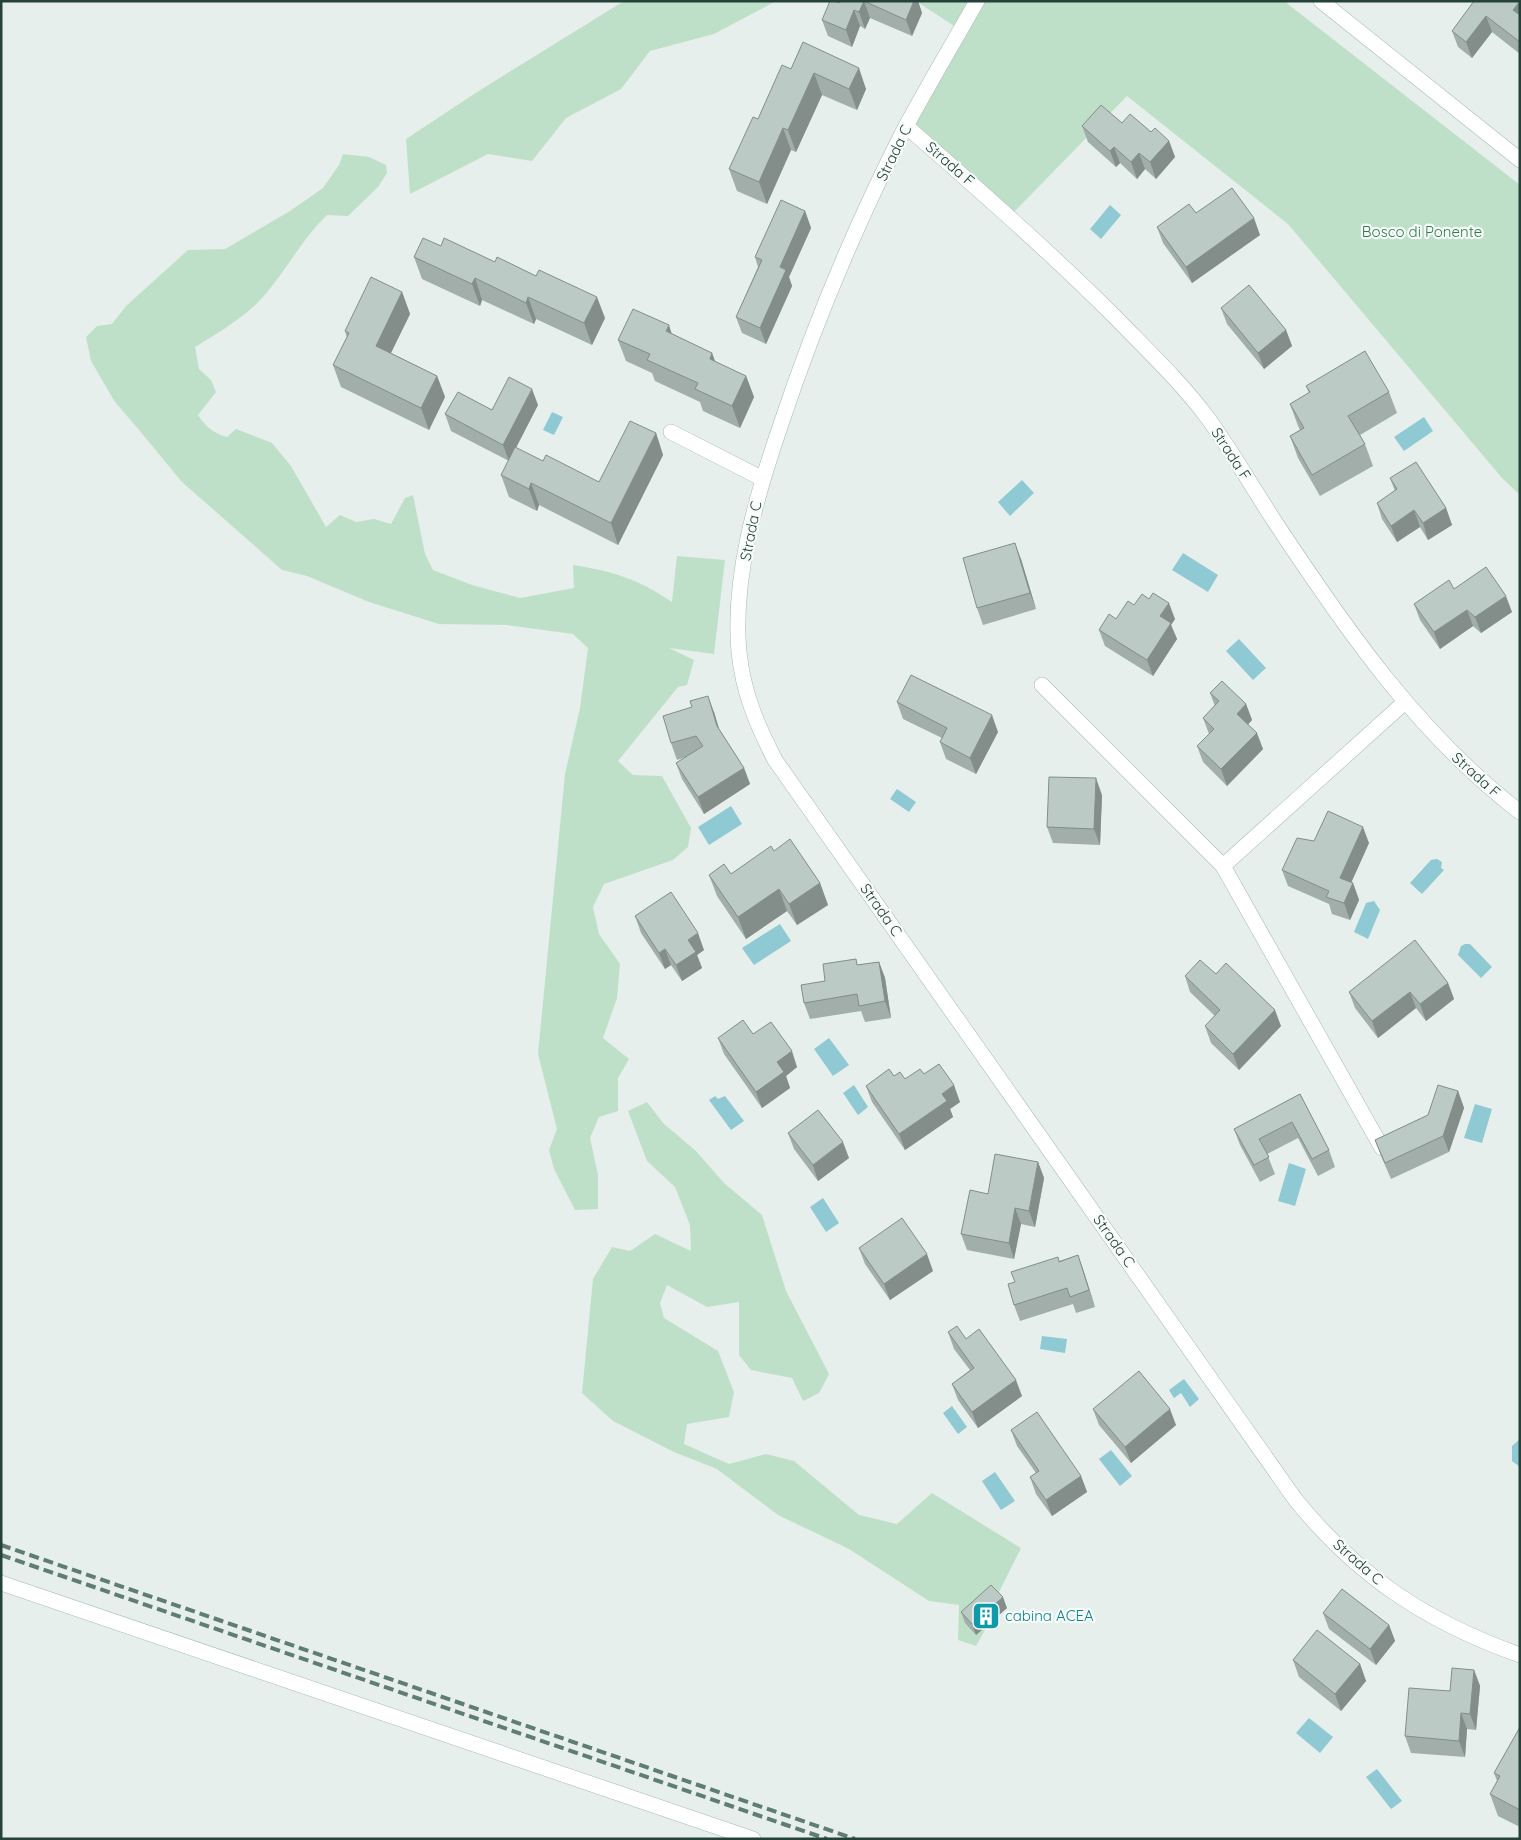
<svg xmlns="http://www.w3.org/2000/svg" width="1521" height="1840" font-family="Quicksand,sans-serif">
  <style>
    .green { fill: #bfe0c8 }
    .water { fill: #8ec9d4 }
    .lines { fill: none; stroke-linecap: round; stroke-linejoin: round }
    .minor-casing { stroke: #a8b8b2; stroke-width: 16 }
    .minor { stroke: #fff; stroke-width: 15 }
    .rail { stroke: #5f7d75; stroke-width: 4; stroke-dasharray: 10 5; stroke-linecap: butt }
    .wall { fill: #a1aea9 }
    .shaded-wall { fill: #838d89 }
    .building { fill: #bbcac4; stroke: #838d89 }
    .labels { text-anchor: middle; stroke-width: 4.5; stroke-linejoin: round; paint-order: stroke }
    .street-label { font-size: 15px; fill: #24423a; stroke: #f7fbf9 }
    .park-label { font-size: 15px; fill: #2d7a4b; stroke: #f7fbf9 }
    .culture-label { font-size: 15px; fill: #0d838f; stroke: #f7fbf9; text-anchor: start }
  </style>
  <rect width="100%" height="100%" fill="#e6efeb"/>
  <!-- green -->
  <path class="green" d="M624,1H776L714,34L650,51L621,89L566,118L532,161L488,154L410,194L406,139L477,92Z
    M916,1H1284L1520,185V495L1502,478L1288,224L1127,96L1012,214L906,126L960,30Z
    M343,154L369,157L386,165L387,173L378,187L348,216L327,215C302,239 286,271 263,297C244,318 219,332 195,347L199,369L211,380L216,392L198,415C206,427 213,433 227,437L236,429L272,443L291,466L326,527L340,515L356,522L374,519L391,524L405,498L413,495L425,554L433,570L472,585L520,598L574,588L573,565C615,572 636,578 672,602L677,556L725,560L714,654L669,648L694,660L687,685L678,687L618,761L633,775L662,776L691,828L688,847L673,860L604,884L593,907L599,934L620,964L617,998L603,1038L629,1059L618,1078V1111L599,1117L590,1138L598,1175V1209L575,1210L554,1169L549,1150L557,1129L538,1054L565,774L580,708L588,648L573,634L507,625L439,624L369,602L307,576L282,570L182,482L139,430L115,402L91,361L86,337L97,326L112,324L126,306L188,250L225,249L290,211L323,188L339,165Z
    M647,1102L663,1123L696,1151L724,1183L762,1215L786,1291L829,1374L819,1393L803,1401L792,1378L751,1370L739,1355V1302L707,1307L667,1285L660,1303L664,1318L718,1351L734,1392L729,1417L687,1424L684,1444L729,1464L766,1454L794,1461L859,1515L897,1524L932,1493L1021,1548L992,1606L985,1630L976,1646L958,1640L959,1605L929,1601L849,1549L778,1515L717,1469L674,1452L613,1421L582,1393L593,1279L612,1247L630,1251L655,1234L691,1251L690,1225L675,1187L647,1161L628,1111Z"/>
  <!-- water -->
  <path class="water" d="M1110,205L1121,215L1101,239L1090,229Z
    M552,412L563,417L554,435L543,430Z
    M1424,417L1433,431L1404,451L1394,437Z
    M1022,480L1034,493L1010,516L998,502Z
    M1183,553L1218,575L1208,592L1172,570Z
    M1239,639L1266,668L1253,680L1226,651Z
    M897,789L916,802L909,812L890,799Z
    M731,806L742,824L709,845L698,827Z
    M1437,859L1442,862L1441,868L1444,870L1422,894L1410,883L1431,860Z
    M1374,901L1380,910L1368,939L1354,932L1366,903Z
    M780,924L791,941L754,965L742,948Z
    M1465,944H1470L1492,967L1481,978L1458,955L1461,946Z
    M829,1038L849,1065L833,1076L814,1049Z
    M854,1085L868,1107L858,1115L843,1093Z
    M715,1096L718,1099L725,1096L744,1121L731,1130L709,1100Z
    M1475,1104L1492,1109L1482,1143L1464,1138Z
    M1289,1163L1306,1169L1295,1206L1278,1201Z
    M823,1198L839,1223L826,1232L810,1207Z
    M1042,1336L1067,1339L1065,1353L1040,1349Z
    M1184,1379L1199,1399L1190,1407L1181,1393L1174,1398L1169,1390Z
    M952,1406L967,1427L958,1434L943,1413Z
    M1520,1439V1467L1512,1461V1446Z
    M1111,1450L1132,1476L1120,1486L1099,1459Z
    M995,1472L1015,1501L1001,1510L982,1481Z
    M1309,1718L1333,1737L1320,1753L1296,1733Z
    M1377,1769L1402,1801L1391,1809L1366,1777Z"/>
  <g class="lines">
    <!-- minor casing -->
    <g class="minor-casing">
      <path id="minor" d="M977,1C953,43 929,84 906,126C857,222 815,322 781,424C757,494 732,577 739,652C743,692 757,725 775,760L1295,1499C1357,1576 1427,1622 1520,1655
        M1321,1L1520,160
        M906,126C978,189 1049,251 1116,318C1147,350 1180,381 1207,417C1232,451 1252,487 1275,522C1345,628 1418,734 1520,812
        M671,432L763,479
        M1042,685L1223,866L1382,1148
        M1223,866L1405,702
        M1,1583L753,1839"/>
    </g>
    <!-- minor -->
    <use href="#minor" class="minor"/>
    <!-- rail -->
    <path class="rail" d="M1,1545L855,1839
      M1,1555L827,1839"/>
  </g>
  <!-- wall -->
  <path class="wall" d="M840,1H918L922,13L912,36L870,18L865,29L860,26L852,47L828,36L822,20L839,3Z
    M1520,1V54L1492,32L1472,58L1458,47L1452,31Z
    M803,42L866,89L857,110L822,95L796,152L791,150L767,204L737,191L729,169L758,119L791,69Z
    M1122,123L1151,132L1169,141L1175,157L1156,179L1145,169L1137,179L1120,163L1116,167L1088,142L1082,126Z
    M805,211L811,228L789,277L792,286L766,344L742,333L736,317L758,267L755,257Z
    M1196,213L1260,235L1192,283L1163,243L1157,227Z
    M414,257L605,318L592,345L536,319L534,324L482,300L480,306L422,279Z
    M402,292L410,314L391,353L437,376L445,397L429,430L341,387L333,365L347,338L345,331Z
    M1221,308L1286,330L1292,346L1264,369L1227,324Z
    M672,334L712,353L715,362L746,376L754,397L740,428L703,411L700,402L655,381L652,373L626,361L618,340Z
    M1306,386L1389,392L1397,413L1360,435L1365,444L1373,466L1320,496L1298,458L1290,436L1300,430L1298,426L1290,404L1309,393Z
    M538,405L516,448L543,461L599,482L656,433L663,455L618,545L539,505L537,511L509,497L501,475L509,461L451,431L445,414Z
    M1390,478L1446,508L1452,525L1428,540L1420,527L1397,542L1382,519L1377,503L1395,491Z
    M1021,559L1036,609L983,625L977,608Z
    M1454,589L1512,612L1481,633L1473,626L1440,649L1420,620L1414,604Z
    M1134,605L1175,619L1171,625L1177,639L1153,676L1105,646L1099,630L1116,619Z
    M1210,693L1246,704L1252,720L1248,724L1263,749L1227,786L1203,762L1197,746L1209,734L1203,718L1215,706Z
    M897,702L998,732L976,774L946,759L940,742L942,738L903,719Z
    M714,712L719,729L744,768L750,784L704,814L682,779L676,763L686,757L677,760L671,743Z
    M1102,795L1100,845L1053,843L1047,827Z
    M1314,841L1369,843L1351,883H1353L1359,900L1350,920L1332,914L1329,904L1288,886L1282,870Z
    M731,874L820,883L828,905L797,925L787,911L746,939L717,896L709,875Z
    M635,916L704,950L697,955L702,968L682,981L671,965L665,969L641,933Z
    M879,962L885,978L891,1018L865,1022L861,1011L810,1019L804,1003L825,981L858,965Z
    M1216,974L1281,1026L1239,1070L1211,1043L1205,1026L1215,1016L1190,992L1185,976Z
    M1448,983L1454,999L1426,1021L1416,1008L1378,1038L1355,1008L1349,992Z
    M753,1034L797,1067L786,1076L790,1088L762,1108L724,1054L718,1038Z
    M924,1074L960,1102L950,1109L953,1117L905,1150L872,1102L866,1086L894,1076L905,1079Z
    M1458,1091L1464,1108L1449,1152L1391,1179L1381,1156L1375,1140L1428,1115Z
    M1300,1094L1329,1150L1335,1167L1318,1176L1298,1138L1267,1154L1275,1174L1260,1182L1240,1145L1234,1129Z
    M788,1133L849,1158L818,1181L794,1149Z
    M1038,1162L1044,1178L1035,1227L1021,1224L1014,1259L967,1250L961,1234L988,1194Z
    M859,1248L933,1271L890,1300L865,1264Z
    M1078,1255L1095,1307L1076,1313L1073,1304L1020,1321L1014,1305L1015,1282L1059,1261Z
    M948,1332L966,1339L1022,1396L978,1428L958,1400L952,1384L970,1370L954,1349Z
    M1093,1409L1176,1425L1131,1463L1099,1425Z
    M1011,1430L1081,1476L1087,1492L1052,1516L1036,1494L1030,1477L1036,1473L1017,1446Z
    M1007,1608L976,1635L965,1623L961,1612Z
    M1323,1613L1389,1625L1395,1641L1376,1665L1329,1629Z
    M1293,1660L1360,1664L1366,1681L1341,1711L1299,1677Z
    M1474,1670L1480,1686L1476,1730L1467,1729L1465,1757L1411,1753L1405,1736L1450,1691Z
    M1520,1727V1827L1498,1816L1490,1794L1497,1781L1494,1773Z"/>
  <!-- shaded-wall -->
  <path class="shaded-wall" d="M864,1L870,18L865,29L859,12Z
    M914,1H918L922,13L912,36L906,20Z
    M1520,2V26L1513,10Z
    M854,10L860,26L852,47L846,30Z
    M1486,16L1492,32L1472,58L1466,42Z
    M859,68L866,89L857,110L849,89Z
    M814,73L822,95L796,152L788,130Z
    M783,128L791,150L767,204L759,182Z
    M1169,141L1175,157L1156,179L1150,162Z
    M1114,147L1120,163L1116,167L1110,151Z
    M1139,153L1145,169L1137,179L1131,162Z
    M805,211L811,228L789,277L792,286L766,344L760,328L780,267Z
    M1254,218L1260,235L1192,283L1186,267Z
    M475,278L482,300L480,306L472,284Z
    M402,292L410,314L384,367L376,346Z
    M528,297L536,319L534,324L526,303Z
    M597,297L605,318L592,345L584,323Z
    M669,325L676,347L666,331Z
    M1286,330L1292,346L1264,369L1258,353Z
    M712,353L720,375L710,359Z
    M437,376L445,397L429,430L421,408Z
    M746,376L754,397L740,428L732,406Z
    M532,389L538,405L509,461L503,445Z
    M656,433L663,455L618,545L611,523Z
    M531,483L539,505L537,511L529,489Z
    M1446,508L1452,525L1428,540L1423,523Z
    M1414,510L1420,527L1397,542L1391,526Z
    M1015,543L1021,559L1036,609L1030,593Z
    M1506,596L1512,612L1481,633L1475,617Z
    M1169,603L1175,619L1171,625L1177,639L1153,676L1147,660L1160,616Z
    M1467,610L1473,626L1440,649L1434,632Z
    M708,696L714,712L723,742L717,726Z
    M1246,704L1252,720L1243,730L1237,714Z
    M992,715L998,732L976,774L970,758Z
    M1257,733L1263,749L1227,786L1221,769Z
    M744,768L750,784L704,814L698,797Z
    M1096,778L1102,795L1100,845L1094,829Z
    M1363,827L1369,843L1346,894L1340,878Z
    M820,883L828,905L797,925L789,904Z
    M1353,883L1359,900L1350,920L1344,903Z
    M779,889L787,911L746,939L738,917Z
    M698,933L704,950L697,955L702,968L682,981L676,965L688,940Z
    M665,949L671,965L665,969L659,953Z
    M879,962L885,978L891,1018L885,1001Z
    M1448,983L1454,999L1426,1021L1420,1004Z
    M1410,992L1416,1008L1378,1038L1372,1021Z
    M1275,1010L1281,1026L1239,1070L1233,1054Z
    M792,1051L797,1067L786,1076L790,1088L762,1108L756,1092L777,1062Z
    M954,1085L960,1102L950,1109L953,1117L905,1150L899,1134L942,1094Z
    M1458,1091L1464,1108L1449,1152L1443,1136Z
    M843,1142L849,1158L818,1181L813,1165Z
    M1038,1162L1044,1178L1035,1227L1029,1211Z
    M1015,1208L1021,1224L1014,1259L1009,1243Z
    M927,1254L933,1271L890,1300L884,1284Z
    M1078,1255L1084,1272L1095,1307L1089,1290Z
    M1016,1380L1022,1396L978,1428L972,1412Z
    M1170,1409L1176,1425L1131,1463L1125,1447Z
    M1081,1476L1087,1492L1052,1516L1046,1500Z
    M1003,1597L1007,1608L976,1635L972,1624Z
    M1389,1625L1395,1641L1376,1665L1370,1649Z
    M1360,1664L1366,1681L1341,1711L1335,1694Z
    M1474,1670L1480,1686L1476,1730L1470,1714Z
    M1461,1713L1467,1729L1465,1757L1459,1741Z"/>
  <!-- building -->
  <path class="building" d="M830,1H835L839,3L840,1H914L906,20L864,1L859,12L854,10L846,30L822,20Z
    M1474,1H1520L1513,10L1520,15V42L1486,16L1466,42L1452,31Z
    M803,42L859,68L849,89L814,73L788,130L783,128L759,182L729,169L753,117L758,119L782,65L791,69Z
    M1101,105L1122,123L1130,114L1151,132L1155,128L1169,141L1150,162L1139,153L1131,162L1114,147L1110,151L1082,126Z
    M1232,188L1254,218L1186,267L1157,227L1189,204L1196,213Z
    M781,200L805,211L780,267L786,270L760,328L736,317L762,260L755,257Z
    M423,238L441,246L444,238L495,262L497,257L536,276L539,270L597,297L584,323L528,297L526,303L475,278L472,284L414,257Z
    M371,277L402,292L376,346L437,376L421,408L333,365L349,333L345,331Z
    M1249,285L1286,330L1258,353L1221,308Z
    M633,309L669,325L666,331L712,353L710,359L746,376L732,406L695,389L698,383L647,360L650,354L618,340Z
    M1365,351L1389,392L1348,416L1365,444L1312,475L1290,436L1304,428L1290,404L1310,392L1306,386Z
    M509,377L532,389L503,445L445,414L458,392L492,410Z
    M630,421L656,433L611,523L531,483L529,489L501,475L515,447L543,461L546,455L599,482Z
    M1416,462L1446,508L1423,523L1414,510L1391,526L1377,503L1397,489L1390,478Z
    M1015,543L1030,593L977,608L963,558Z
    M1486,567L1506,596L1475,617L1467,610L1434,632L1414,604L1449,580L1454,589Z
    M1153,593L1169,603L1160,616L1171,623L1147,660L1099,630L1109,614L1116,619L1128,601L1134,605L1142,594L1149,599Z
    M911,675L992,715L970,758L940,742L947,728L897,702Z
    M1222,681L1246,704L1237,714L1257,733L1221,769L1197,746L1214,729L1203,718L1219,701L1210,693Z
    M708,696L717,726L744,768L698,797L676,763L703,746L696,736L671,743L663,716L692,707L690,701Z
    M1049,777L1096,778L1094,829L1047,827Z
    M1328,811L1363,827L1340,878L1353,883L1344,903L1326,897L1329,891L1282,870L1297,838L1314,841Z
    M790,839L820,883L789,904L779,889L738,917L709,875L724,864L731,874L771,846L774,851Z
    M671,892L698,933L688,940L696,952L676,965L665,949L659,953L635,916Z
    M1415,940L1448,983L1420,1004L1410,992L1372,1021L1349,992Z
    M856,959L857,965L879,962L885,1001L859,1006L857,994L804,1003L801,985L825,981L823,964Z
    M1200,960L1216,974L1226,963L1275,1010L1233,1054L1205,1026L1220,1010L1185,976Z
    M743,1020L753,1034L771,1022L792,1051L777,1062L784,1072L756,1092L718,1038Z
    M939,1064L954,1085L942,1094L947,1101L899,1134L866,1086L889,1069L894,1076L900,1072L905,1079L920,1069L924,1074Z
    M1438,1085L1458,1091L1443,1136L1385,1163L1375,1140L1428,1115Z
    M1300,1094L1329,1150L1312,1159L1292,1122L1259,1139L1269,1157L1254,1165L1234,1129Z
    M818,1110L843,1142L813,1165L788,1133Z
    M995,1154L1038,1162L1029,1211L1015,1208L1009,1243L961,1234L970,1190L988,1194Z
    M902,1218L927,1254L884,1284L859,1248Z
    M1078,1255L1089,1290L1070,1297L1067,1288L1014,1305L1008,1284L1015,1282L1011,1272L1058,1257L1059,1262Z
    M957,1326L966,1339L979,1329L1016,1380L972,1412L952,1384L974,1368L948,1332Z
    M1139,1371L1170,1409L1125,1447L1093,1409Z
    M1037,1412L1081,1476L1046,1500L1030,1477L1039,1471L1011,1430Z
    M991,1585L1003,1597L972,1624L961,1612Z
    M1342,1589L1389,1625L1370,1649L1323,1613Z
    M1317,1630L1360,1664L1335,1694L1293,1660Z
    M1452,1668L1474,1670L1470,1714L1461,1713L1459,1741L1405,1736L1409,1688L1450,1691Z
    M1520,1727V1810L1490,1794L1500,1776L1494,1773Z"/>
  <!-- icons -->
  <defs>
    <g id="building-square" transform="scale(1.4375)"><rect x="-9" y="-9" width="18" height="18" rx="4" fill="#0f9aa8" stroke="#f7fbf9"/><path d="M-4-6H4V6H1V3H-1V6H-4ZM-2.5-4.3h1.7v1.8h-1.7ZM.8-4.3h1.7v1.8H.8ZM-2.5-1h1.7V.8h-1.7ZM.8-1h1.7V.8H.8Z" fill="#fff"/></g>
  </defs>
  <g fill-rule="evenodd">
    <use href="#building-square" x="986" y="1616"/>
  </g>
  <g class="labels">
    <!-- street labels -->
    <g class="street-label">
      <text transform="translate(894 153) rotate(-64)" y="5">Strada C</text>
      <text transform="translate(950 164) rotate(41)" y="5">Strada F</text>
      <text transform="translate(1231 454) rotate(57)" y="5">Strada F</text>
      <text transform="translate(751 531) rotate(-79)" y="5">Strada C</text>
      <text transform="translate(1476 775) rotate(42)" y="5">Strada F</text>
      <text transform="translate(881 910) rotate(55)" y="5">Strada C</text>
      <text transform="translate(1114 1241) rotate(55)" y="5">Strada C</text>
      <text transform="translate(1358 1562) rotate(41)" y="5">Strada C</text>
    </g>
    <!-- park labels -->
    <g class="park-label">
      <text x="1422" y="237">Bosco di Ponente</text>
    </g>
    <!-- culture labels -->
    <g class="culture-label">
      <text x="1005" y="1621">cabina ACEA</text>
    </g>
  </g>
  <!-- border -->
  <rect width="1521" height="1840" fill="none" stroke="#24423a" stroke-width="5"/>
</svg>
